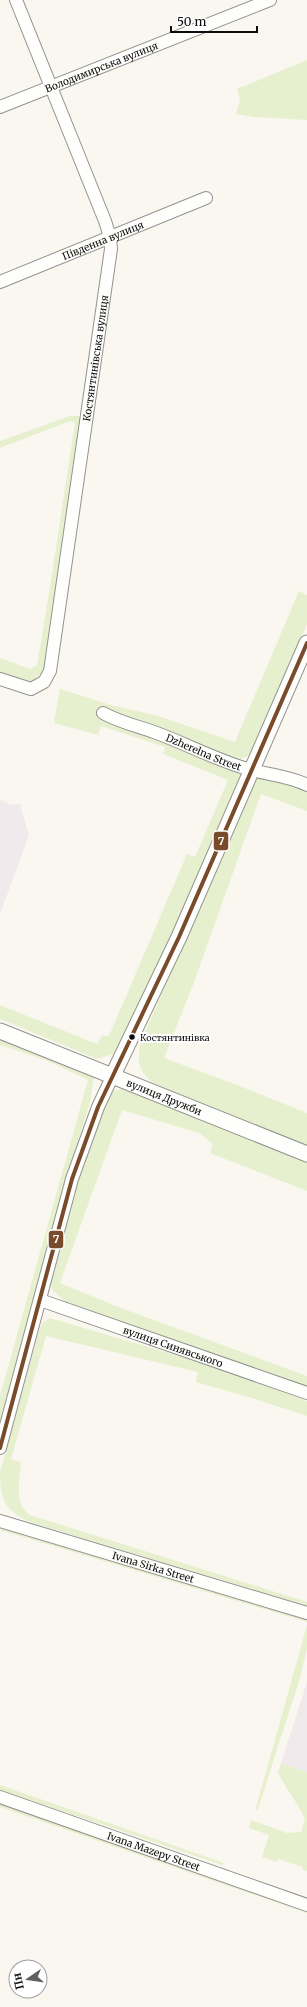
<svg xmlns="http://www.w3.org/2000/svg" width="307" height="2007" font-family="Merriweather,serif">
  <style>
    .industrial { fill: #f0eaed }
    .green { fill: #e7f0ce }
    .lines { fill: none; stroke-linecap: round; stroke-linejoin: round }
    .minor-casing { stroke: #93928f; stroke-width: 14 }
    .tertiary-casing { stroke: #93928f; stroke-width: 17 }
    .minor { stroke: #fefefd; stroke-width: 12 }
    .tertiary { stroke: #fefefd; stroke-width: 15 }
    .bus-1-casing { stroke: #fff; stroke-width: 7 }
    .bus-1 { stroke: #7a4b2a; stroke-width: 4 }
    .bus-dot { fill: #0c0c0c; stroke: #fff; stroke-width: 1.5 }
    .labels { text-anchor: middle; stroke-width: 4; stroke-linejoin: round; paint-order: stroke }
    .bus-label { font-size: 9px; fill: #0c0c0c; stroke: #fff; text-anchor: start }
    .street-label { font-size: 10px; fill: #0c0c0c; stroke: #fff }
    .line-badge { stroke: #fff; stroke-width: 1.5 }
    .badge-label { font-size: 11px; text-anchor: middle; font-weight: bold; fill: #fff }
  </style>
  <rect width="100%" height="100%" fill="#faf7f0"/>
  <!-- industrial -->
  <path class="industrial" d="M0,800L12,805L20,804L29,835L0,914Z
    M307,1682V1772L281,1763Z"/>
  <!-- green -->
  <path class="green" d="M307,60V120L254,117L236,114L240,99L237,89Z
    M70,416H79L81,422L46,661L42,672L32,682H24L0,672V658L30,669L37,665L49,593L75,423L70,421L0,448V441Z
    M299,591L307,595V624L250,755L241,759L227,757L239,768L241,779L185,911L116,1053L97,1059L0,1019V1005L97,1044L102,1036H109L187,854L195,857L228,780L163,754L165,747L101,726L98,735L54,723L60,689L111,705L158,716L235,742Z
    M258,773L307,790V811L261,794L193,985L164,1058L240,1086L307,1113V1146L153,1083C137,1069 137,1061 141,1041Z
    M0,1034L90,1073L94,1077L90,1102L53,1227L0,1427V1396L88,1080L48,1061L0,1045Z
    M124,1088L307,1159V1191L210,1153L213,1144L199,1133L122,1110L60,1283L121,1308L307,1376V1390L68,1304L52,1290L50,1281L76,1189L99,1122L109,1097L114,1091Z
    M50,1318L209,1365L307,1401V1416L255,1399L196,1382L198,1372L46,1336L11,1459L21,1462C20,1480 13,1504 30,1515L307,1602V1606L33,1523C6,1513 0,1500 0,1472L39,1331L43,1322Z
    M0,1525L307,1619V1622L0,1530Z
    M307,1625V1649L299,1681L258,1809L255,1811Z
    M281,1763L307,1772V1871L303,1870V1867L278,1859L277,1862L262,1857L269,1835L249,1828L251,1820L287,1833L301,1832L305,1819C298,1802 285,1789 278,1772Z
    M0,1785L224,1863L222,1865L0,1790Z
    M0,1801L307,1908V1913L0,1807Z"/>
  <g class="lines">
    <!-- minor casing -->
    <g class="minor-casing">
      <g id="minor">
        <path id="s1" d="M0,107L270,0"/>
        <path id="s2" d="M0,282L206,198"/>
        <path id="s3" d="M0,679L31,689L44,682L50,671L111,249L110,237L105,221L16,0"/>
        <path id="s4" d="M103,713C119,722 137,726 154,732C187,744 218,761 251,770C271,775 289,776 307,785"/>
        <path id="s5" d="M40,1300L307,1393"/>
        <path d="M0,1448L72,1179L98,1107L113,1075"/>
        <path id="s6" d="M0,1521L307,1613"/>
        <path id="s7" d="M0,1797L307,1905"/>
      </g>
    </g>
    <!-- tertiary casing -->
    <g class="tertiary-casing">
      <g id="tertiary">
        <path id="s8" d="M0,1031L307,1154"/>
        <path d="M113,1075L179,937L307,643"/>
      </g>
    </g>
    <!-- minor -->
    <use href="#minor" class="minor"/>
    <!-- tertiary -->
    <use href="#tertiary" class="tertiary"/>
    <!-- bus-1 casing -->
    <g class="bus-1-casing">
      <path id="bus-1" d="M0,1448L72,1179L98,1107L179,937L307,643"/>
    </g>
    <!-- bus-1 -->
    <use href="#bus-1" class="bus-1"/>
  </g>
  <!-- markers -->
  <circle class="bus-dot" cx="132" cy="1037" r="3.5"/>
  <g class="labels">
    <!-- bus labels -->
    <g class="bus-label">
      <text x="140" y="1041">Костянтинівка</text>
    </g>
    <!-- street labels -->
    <g class="street-label">
      <text dy="4" stroke="none"><textPath href="#s1" startOffset="109">Володимирська вулиця</textPath></text>
      <text dy="4" stroke="none"><textPath href="#s2" startOffset="111">Південна вулиця</textPath></text>
      <text dy="4" stroke="none"><textPath href="#s3" startOffset="376">Костянтинівська вулиця</textPath></text>
      <text dy="4" stroke="none"><textPath href="#s4" startOffset="108">Dzherelna Street</textPath></text>
      <text dy="4" stroke="none"><textPath href="#s8" startOffset="177">вулиця Дружби</textPath></text>
      <text dy="4" stroke="none"><textPath href="#s5" startOffset="141">вулиця Синявського</textPath></text>
      <text dy="4" stroke="none"><textPath href="#s6" startOffset="160">Ivana Sirka Street</textPath></text>
      <text dy="4" stroke="none"><textPath href="#s7" startOffset="163">Ivana Mazepy Street</textPath></text>
    </g>
  </g>
  <g class="line-badge">
    <rect x="213" y="831" width="16" height="20" rx="4" fill="#7a4b2a"/>
    <rect x="48" y="1230" width="16" height="19" rx="4" fill="#7a4b2a"/>
  </g>
  <g class="badge-label">
    <text x="221" y="845">7</text>
    <text x="56" y="1243">7</text>
  </g>
  <!-- north arrow -->
  <g transform="translate(28 1979) rotate(257)"><circle r="19" fill="#ffffff" stroke="#9e9e9e"/>
  <path d="M0-3L7 15L0 10L-7 15Z" fill="#5f5e5c"/>
  <text y="-6" font-size="11" font-weight="bold" text-anchor="middle" fill="#0c0c0c">Пн</text>
  </g>
  <!-- scale -->
  <path d="M171 26v6h86v-6" fill="none" stroke="#0c0c0c" stroke-width="2"/>
  <text x="177" y="26" font-size="12" fill="#0c0c0c" stroke="#ffffff" stroke-width="3" paint-order="stroke">50 m</text>
</svg>
